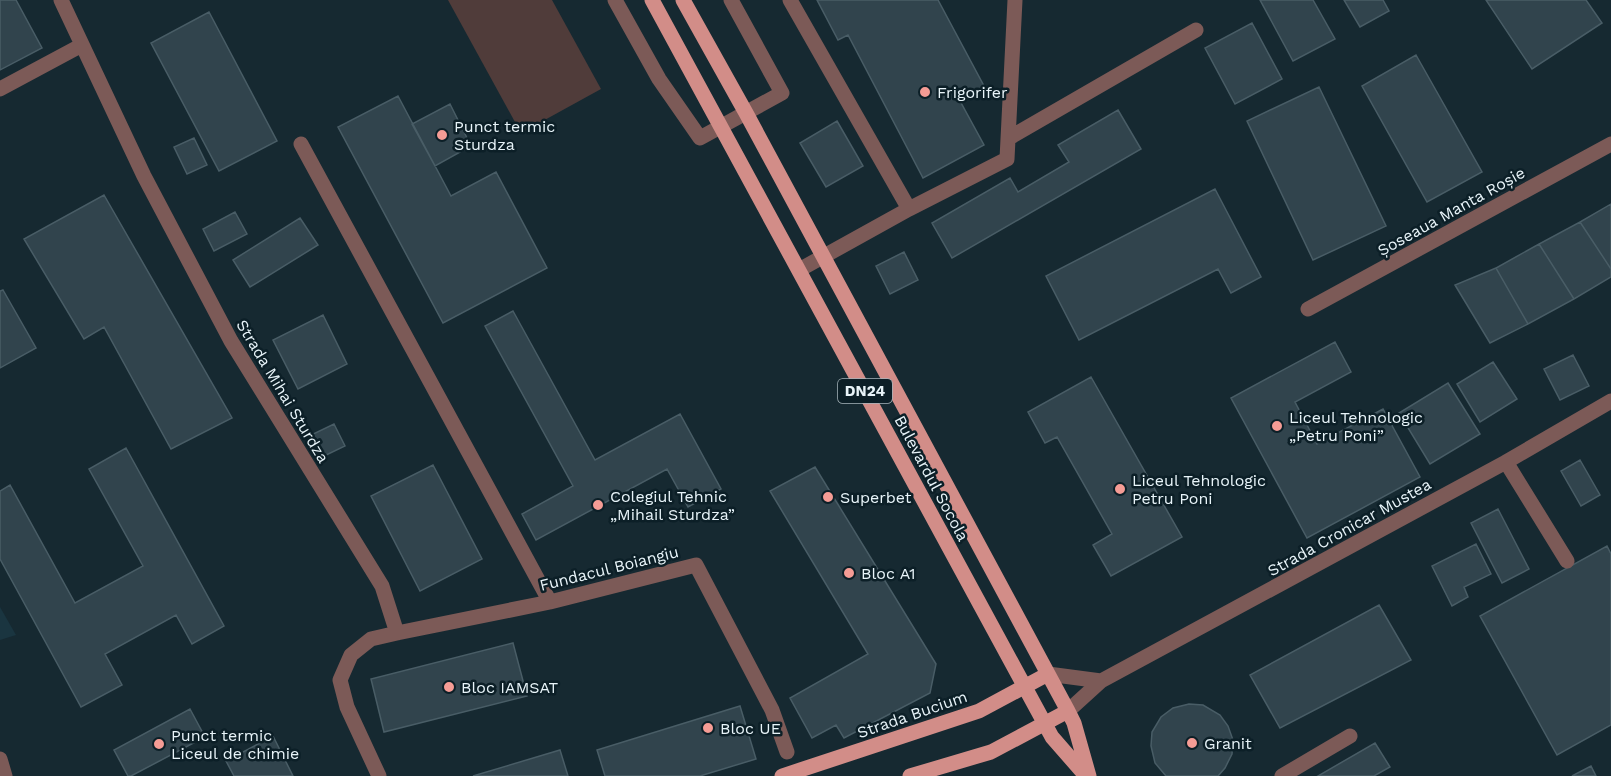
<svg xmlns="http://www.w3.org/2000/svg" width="1611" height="776" font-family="'Work Sans',sans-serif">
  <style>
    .built { fill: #1a3540 }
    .green { fill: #503c3a }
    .building { fill: #31444d; stroke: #495d66; stroke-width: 1.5 }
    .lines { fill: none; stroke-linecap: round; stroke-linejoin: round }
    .minor { stroke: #7c5a57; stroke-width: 15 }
    .major { stroke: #d28d88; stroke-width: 15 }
    .poi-dot { fill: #f59c95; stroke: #0c1f27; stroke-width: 2 }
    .labels { text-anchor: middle; stroke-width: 5; stroke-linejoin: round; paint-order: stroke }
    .shield { fill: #0c1f27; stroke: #a6b4ba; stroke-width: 1.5 }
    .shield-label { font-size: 15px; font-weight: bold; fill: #e8f4f9 }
    .poi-label { font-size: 16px; fill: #e8f4f9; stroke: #0c1f27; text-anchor: start }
    .street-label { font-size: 16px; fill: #e8f4f9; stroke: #0c1f27 }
  </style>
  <rect width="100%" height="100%" fill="#162931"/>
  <!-- built -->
  <path class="built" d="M0,607L16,635L0,640Z"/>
  <!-- green -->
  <path class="green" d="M448,0H552L601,89L521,133Z"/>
  <!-- building -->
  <path class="building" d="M0,0H16L42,48L0,70Z
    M817,0H938L984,86L959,99L984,145L923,178L848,35L838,40Z
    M1260,0H1313L1335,39L1293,61Z
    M1344,0H1383L1389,11L1360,27Z
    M1486,0H1586L1602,23L1532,69Z
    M209,12L277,141L219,171L151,43Z
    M1252,23L1282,79L1235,104L1205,48Z
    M1416,55L1482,172L1427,202L1362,86Z
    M1319,87L1386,226L1313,260L1247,121Z
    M398,96L451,196L496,172L547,268L443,323L338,127Z
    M450,104L471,146L435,166L412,124Z
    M1118,110L1141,149L952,258L932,223L1010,178L1018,192L1069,162L1058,145Z
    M837,121L863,166L826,187L800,143Z
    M194,138L207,165L187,174L174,147Z
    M1215,189L1261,277L1231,293L1218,269L1079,340L1046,276Z
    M104,195L232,418L171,449L104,327L84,339L24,239Z
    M1611,204V269L1580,222Z
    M235,212L247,234L214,251L203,229Z
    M300,218L318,245L250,287L233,260Z
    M1580,222L1611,269V277L1574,299L1539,244Z
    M1539,244L1574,299L1528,324L1496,268Z
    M904,252L918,280L890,294L876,266Z
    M1496,268L1528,324L1490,343L1455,285Z
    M3,290L36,348L0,368V291Z
    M513,311L595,460L680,414L721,489L688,507L667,469L536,540L522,514L573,486L485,326Z
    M323,315L347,364L298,389L273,340Z
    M1335,342L1351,372L1295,402L1317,444L1383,409L1420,477L1307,538L1231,398Z
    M1573,355L1589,386L1560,400L1544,369Z
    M1493,362L1517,399L1480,422L1457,384Z
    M1091,377L1182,537L1111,576L1093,545L1112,534L1057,437L1045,443L1028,412Z
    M1448,383L1480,434L1430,464L1399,413Z
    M334,424L345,446L320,458L309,436Z
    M126,448L224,626L192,644L176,615L105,654L122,685L81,707L0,559V491L10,485L75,603L143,566L89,469Z
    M1580,460L1600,495L1581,506L1561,471Z
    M433,465L482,559L420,591L371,496Z
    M815,467L936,664L930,693L844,738L836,725L812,738L790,698L868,654L770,491Z
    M1498,509L1529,569L1502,583L1471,523Z
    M1476,544L1491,574L1464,587L1468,597L1452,606L1432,566Z
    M1607,546L1611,554V725L1557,755L1480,616Z
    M1379,605L1411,660L1280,728L1250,675Z
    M513,643L527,696L384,732L371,679Z
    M1189,704L1203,705L1220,715L1228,726L1233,740L1232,754L1225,768L1218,776H1166L1155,763L1151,746L1152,732L1161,717L1173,708Z
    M740,706L756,759L700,776H605L597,750Z
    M190,709L205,737L131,776H128L114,750Z
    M273,736L293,776H234L226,761Z
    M1375,743L1390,767L1374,776H1318Z
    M560,750L568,776H473Z
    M1591,766L1596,776H1572Z"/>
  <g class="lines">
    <!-- minor -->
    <path class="minor" d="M61,0L144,176L231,341L382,586L397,633L371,639L351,655L340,680L347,707L379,776
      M615,0L659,79L700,138L782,93L731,0
      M790,0L909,209
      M0,89L82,45
      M1009,138L1196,30
      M301,144L550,602
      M799,270L909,209L1007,159L1015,0
      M1308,309L1611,144
      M1506,462L1567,561
      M397,633L550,602L696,565L772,710L787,752
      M1048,674L1101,681
      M1068,711L1101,681L1506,462L1611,401
      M0,759L5,776
      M1282,776L1350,736"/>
    <!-- major -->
    <path class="major" d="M652,0L1052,737L1086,776
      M683,0L746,113L1068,711L1074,723L1089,776
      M782,776L979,711L1048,674
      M910,776L991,752L1068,711"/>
  </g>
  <!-- markers -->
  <g class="poi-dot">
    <circle cx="925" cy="92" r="6"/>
    <circle cx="442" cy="135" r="6"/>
    <circle cx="1277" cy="426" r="6"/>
    <circle cx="1120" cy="489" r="6"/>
    <circle cx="828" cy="497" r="6"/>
    <circle cx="598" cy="505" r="6"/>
    <circle cx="849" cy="573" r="6"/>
    <circle cx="449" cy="687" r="6"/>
    <circle cx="708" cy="728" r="6"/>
    <circle cx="1192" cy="743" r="6"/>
    <circle cx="159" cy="744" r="6"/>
  </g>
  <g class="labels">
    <!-- shield labels -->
    <rect class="shield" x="838" y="379" width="54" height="24" rx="4.5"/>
    <g class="shield-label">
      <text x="865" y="396">DN24</text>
    </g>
    <!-- poi labels -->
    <g class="poi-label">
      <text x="937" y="98">Frigorifer</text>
      <text x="454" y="132">Punct termic<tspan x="454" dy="18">Sturdza</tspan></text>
      <text x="1289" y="423">Liceul Tehnologic<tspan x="1289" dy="18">„Petru Poni”</tspan></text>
      <text x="1132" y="486">Liceul Tehnologic<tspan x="1132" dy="18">Petru Poni</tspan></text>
      <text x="610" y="502">Colegiul Tehnic<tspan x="610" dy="18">„Mihail Sturdza”</tspan></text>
      <text x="840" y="503">Superbet</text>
      <text x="861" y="579">Bloc A1</text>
      <text x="461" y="693">Bloc IAMSAT</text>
      <text x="720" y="734">Bloc UE</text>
      <text x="171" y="741">Punct termic<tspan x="171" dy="18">Liceul de chimie</tspan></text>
      <text x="1204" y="749">Granit</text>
    </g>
    <!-- street labels -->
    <g class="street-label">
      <text transform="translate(1451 211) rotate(-29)" y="6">Șoseaua Manta Roșie</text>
      <text transform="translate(283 391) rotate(59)" y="6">Strada Mihai Sturdza</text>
      <text transform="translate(932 478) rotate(62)" y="6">Bulevardul Socola</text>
      <text transform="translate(1349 527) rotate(-29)" y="6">Strada Cronicar Mustea</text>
      <text transform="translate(609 568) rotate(-14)" y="6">Fundacul Boiangiu</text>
      <text transform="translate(912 714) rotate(-19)" y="6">Strada Bucium</text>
    </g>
  </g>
</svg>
